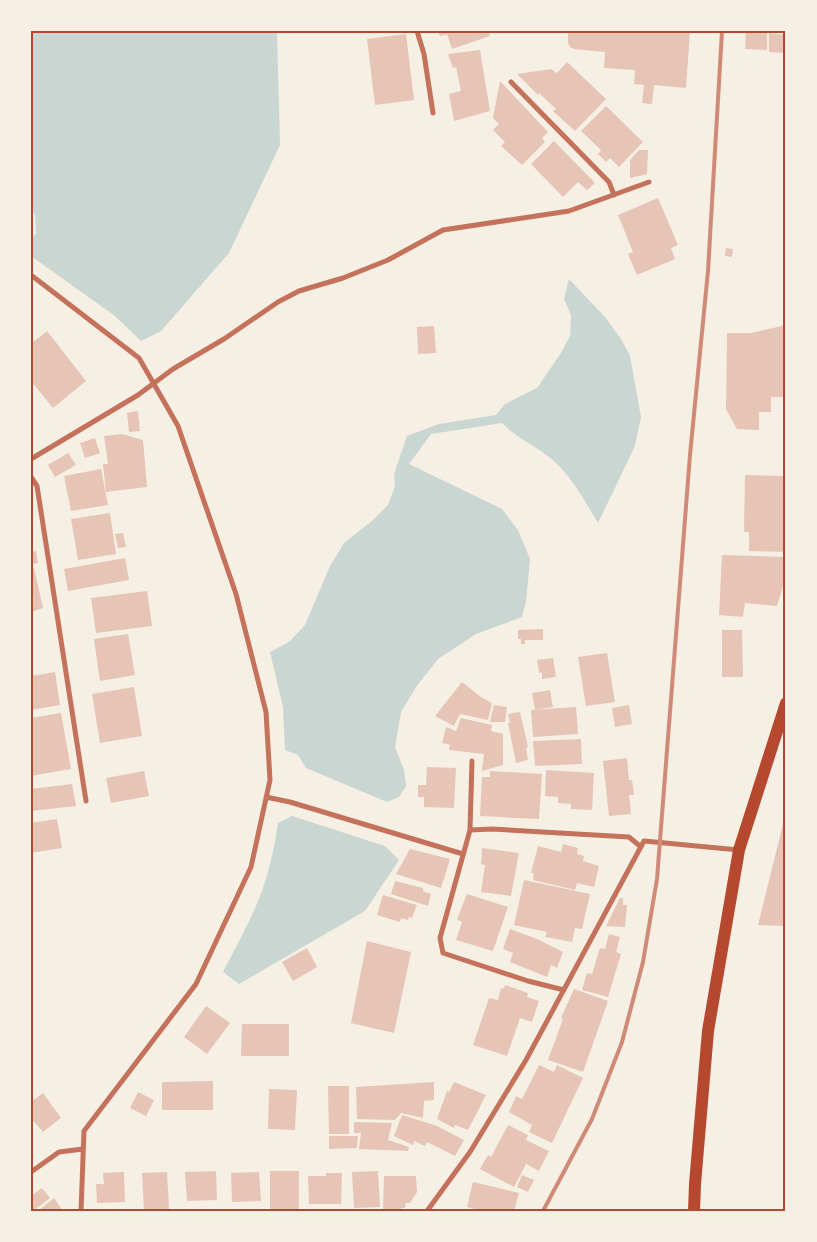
<svg xmlns="http://www.w3.org/2000/svg" width="817" height="1242" font-family="Poppins,sans-serif">
  <style>
    .water { fill: #c9d6d2 }
    .building { fill: #e6c5b7 }
    .lines { fill: none; stroke-linecap: round; stroke-linejoin: round }
    .minor { stroke: #c5725c; stroke-width: 5 }
    .primary { stroke: #b5482f; stroke-width: 12 }
    .rail { stroke: #cf8b77; stroke-width: 4 }
    .neatline { fill: none; stroke: #b5482f; stroke-width: 2 }
  </style>
  <rect width="100%" height="100%" fill="#f6efe4"/>
  <!-- water -->
  <path class="water" d="M31,31H277L280,145L229,253L161,331L141,341L115,316L31,256V238L36,234L35,215L31,208Z
    M569,279L605,317L621,339L630,356L641,417L635,446L598,523C585,501 569,472 549,457C534,445 515,437 502,423L431,434L409,464L502,509L518,530L530,559L526,602L522,617L476,634L438,659L416,687L401,712L395,747L404,770L406,786L399,797L387,802L306,768L298,755L285,750L283,707L270,652L289,642L305,625L330,566L344,543L373,520L388,505L395,486L394,474L407,436L439,424L496,415L505,404L537,388L561,353L570,336L571,315L564,299Z
    M292,816L385,846L399,860L365,911L239,984L223,972C237,945 253,917 263,888C270,867 275,845 278,823Z"/>
  <!-- building -->
  <path class="building" d="M438,31H488L490,36L452,49L447,34L440,36Z
    M568,31H690L686,88L654,85L652,104L642,103L644,85L634,84L635,70L604,68L605,52L574,49L570,47L568,43Z
    M746,31L767,33V50L745,49Z
    M769,33L786,35V53L769,52Z
    M406,34L414,100L375,105L367,39Z
    M480,50L490,111L454,121L449,94L461,91L456,67L453,68L448,54Z
    M567,62L606,99L575,131L553,111L556,109L539,93L538,95L517,74L551,69L557,73Z
    M500,81L548,132L542,138L545,142L522,165L501,146L505,142L493,130L499,124L493,118Z
    M606,106L643,142L619,167L610,158L606,162L598,154L601,150L581,131Z
    M554,141L595,183L587,190L578,182L563,197L531,164Z
    M639,150H648L647,174L630,178V160Z
    M658,198L678,245L671,248L675,259L637,275L628,254L633,252L618,215Z
    M726,248L733,249L732,257L725,256Z
    M786,325V397H771V412H759V430L737,429L726,409L727,333H751Z
    M434,326L436,353L418,354L417,327Z
    M47,331L86,381L53,408L31,381V344Z
    M138,411L140,431L129,432L127,413Z
    M122,434L143,440L147,487L106,492L103,464H108L104,436Z
    M95,438L100,453L85,458L80,443Z
    M68,453L76,465L55,477L48,465Z
    M101,469L108,505L71,511L64,476Z
    M745,475L786,476V552L749,551V532H744Z
    M110,513L116,554L78,560L71,519Z
    M123,533L126,547L118,548L115,534Z
    M36,551L38,563L31,564V552Z
    M722,555L786,557V577L777,606L745,603L743,617L719,615Z
    M125,558L129,580L68,591L64,569Z
    M31,568H34L43,608L31,612Z
    M147,591L152,626L96,633L91,598Z
    M543,629V640H525V644H521V639H518V630Z
    M722,630H742L743,677H722Z
    M128,634L135,675L100,681L94,639Z
    M607,653L615,702L586,706L578,657Z
    M553,658L556,677L542,679V672L539,673L537,660Z
    M55,672L60,705L31,710V676Z
    M462,682L481,697L492,703L488,720L460,714L454,726L435,716Z
    M134,687L142,736L100,743L92,694Z
    M550,690L553,707L535,710L532,693Z
    M494,705L507,707L505,722H490Z
    M629,705L632,724L615,727L612,708Z
    M576,707L578,734L533,737L531,710Z
    M520,712L528,747L526,748L528,760L516,763L508,723H510L508,714Z
    M61,713L71,769L31,776V718Z
    M461,718L492,725L491,731L503,734V765L482,771L484,754L449,750L450,745L442,743L446,727L456,731Z
    M581,739L582,764L535,766L533,741Z
    M627,758L629,780H632L634,795H629L631,814L609,816L603,761Z
    M427,767L456,768L454,808L424,807V797H418V785H426Z
    M546,770L594,773L592,810L571,809V804L558,803V797L545,796Z
    M144,771L149,796L111,803L106,778Z
    M490,771L542,774L539,819L480,816L482,777H490Z
    M72,784L76,806L31,811V789Z
    M785,816L786,926L758,925Z
    M57,819L62,848L31,853V823Z
    M563,844L578,848L577,854L584,856L583,861L599,866L594,887L577,883L575,890L533,880L534,873H531L538,846L561,852Z
    M482,848L519,853L511,896L481,892L485,865L481,864Z
    M410,849L450,859L441,888L396,874Z
    M524,880L590,894L582,929L575,928L572,942L545,937L547,932L514,925Z
    M395,881L423,888V891L431,894L428,906L391,894Z
    M467,894L508,907L493,951L456,940L462,922L457,919Z
    M383,895L417,905L412,918L409,917L408,920L401,918L400,922L377,915Z
    M620,898H623V905H627L625,927L606,926Z
    M510,929L537,939L563,952L557,968L551,965L547,977L510,962L513,953L503,949Z
    M609,934L620,937L616,952L621,954L608,997L582,990L587,973L592,974L600,948L605,949Z
    M367,941L411,952L394,1033L351,1023Z
    M307,948L317,967L293,981L282,962Z
    M505,985L528,993L527,997L539,1001L532,1022L520,1018L507,1056L473,1045L489,998L498,1000L501,988L504,989Z
    M574,989L608,1001L583,1072L548,1060L563,1019L561,1018Z
    M206,1006L230,1023L207,1054L184,1037Z
    M242,1024H289V1056H241Z
    M539,1065L554,1072L557,1065L583,1078L552,1143L529,1132L532,1125L509,1112L516,1096L522,1099Z
    M213,1081V1110H162V1082Z
    M434,1082V1100L424,1101L423,1118L401,1113L395,1120L357,1119L356,1087Z
    M454,1082L486,1095L468,1130L455,1125L454,1128L437,1119L447,1091L449,1092Z
    M328,1086H349V1134H329Z
    M269,1089L297,1090L295,1130L268,1129Z
    M138,1092L154,1100L146,1116L130,1108Z
    M43,1093L61,1118L43,1132L31,1118V1102Z
    M402,1115L437,1126L464,1140L455,1156L427,1142L425,1146L414,1141L413,1145L394,1136Z
    M354,1122L392,1123L388,1140L409,1147L408,1151L359,1149L361,1133H354Z
    M508,1125L528,1135L526,1140L549,1151L539,1171L526,1164L514,1187L480,1169L488,1155L491,1157Z
    M329,1136H358L357,1148L329,1149Z
    M216,1171L217,1200L187,1201L185,1172Z
    M270,1171H299V1211H270Z
    M378,1171L380,1207L354,1208L352,1172Z
    M124,1172L125,1202L97,1203L96,1184H104L103,1173Z
    M167,1172L169,1209L144,1211L142,1173Z
    M259,1172L261,1201L232,1202L231,1173Z
    M326,1173H342L341,1204H309L308,1176H326Z
    M522,1175L534,1180L528,1192L517,1187Z
    M384,1176H416L417,1192L410,1203H406L405,1208H401V1211H383Z
    M473,1182L519,1193L514,1211H482L467,1207Z
    M42,1188L50,1198L33,1211L31,1196Z
    M54,1198L63,1211H38Z"/>
  <g class="lines">
    <!-- minor -->
    <path class="minor" d="M417,31L424,54L433,113
      M511,82L609,182L614,195
      M31,275L139,358L178,426L236,594L266,712L270,780L251,867L196,984L84,1131L81,1211
      M31,459L138,395L173,369L224,339L278,302L299,291L343,278L388,260L443,230L569,211L649,182
      M31,477L37,486L86,801
      M472,761L470,830L440,938L443,953L528,981L564,990
      M266,797L290,802L463,854
      M470,830L492,829L629,837L641,847
      M31,1172L59,1152L83,1149
      M427,1211L470,1152L526,1060L644,841L739,850"/>
    <!-- primary -->
    <path class="primary" d="M694,1211L695,1184L708,1031L739,850L786,703"/>
    <!-- rail -->
    <path class="rail" d="M543,1211L592,1119L622,1042L643,962L657,879L690,455L708,271L722,31"/>
  </g>
  <!-- border -->
  <rect width="817" height="1242" fill="none" stroke="#f6efe4" stroke-width="65"/>
  <rect x="32" y="32" width="752" height="1178" class="neatline"/>
</svg>
